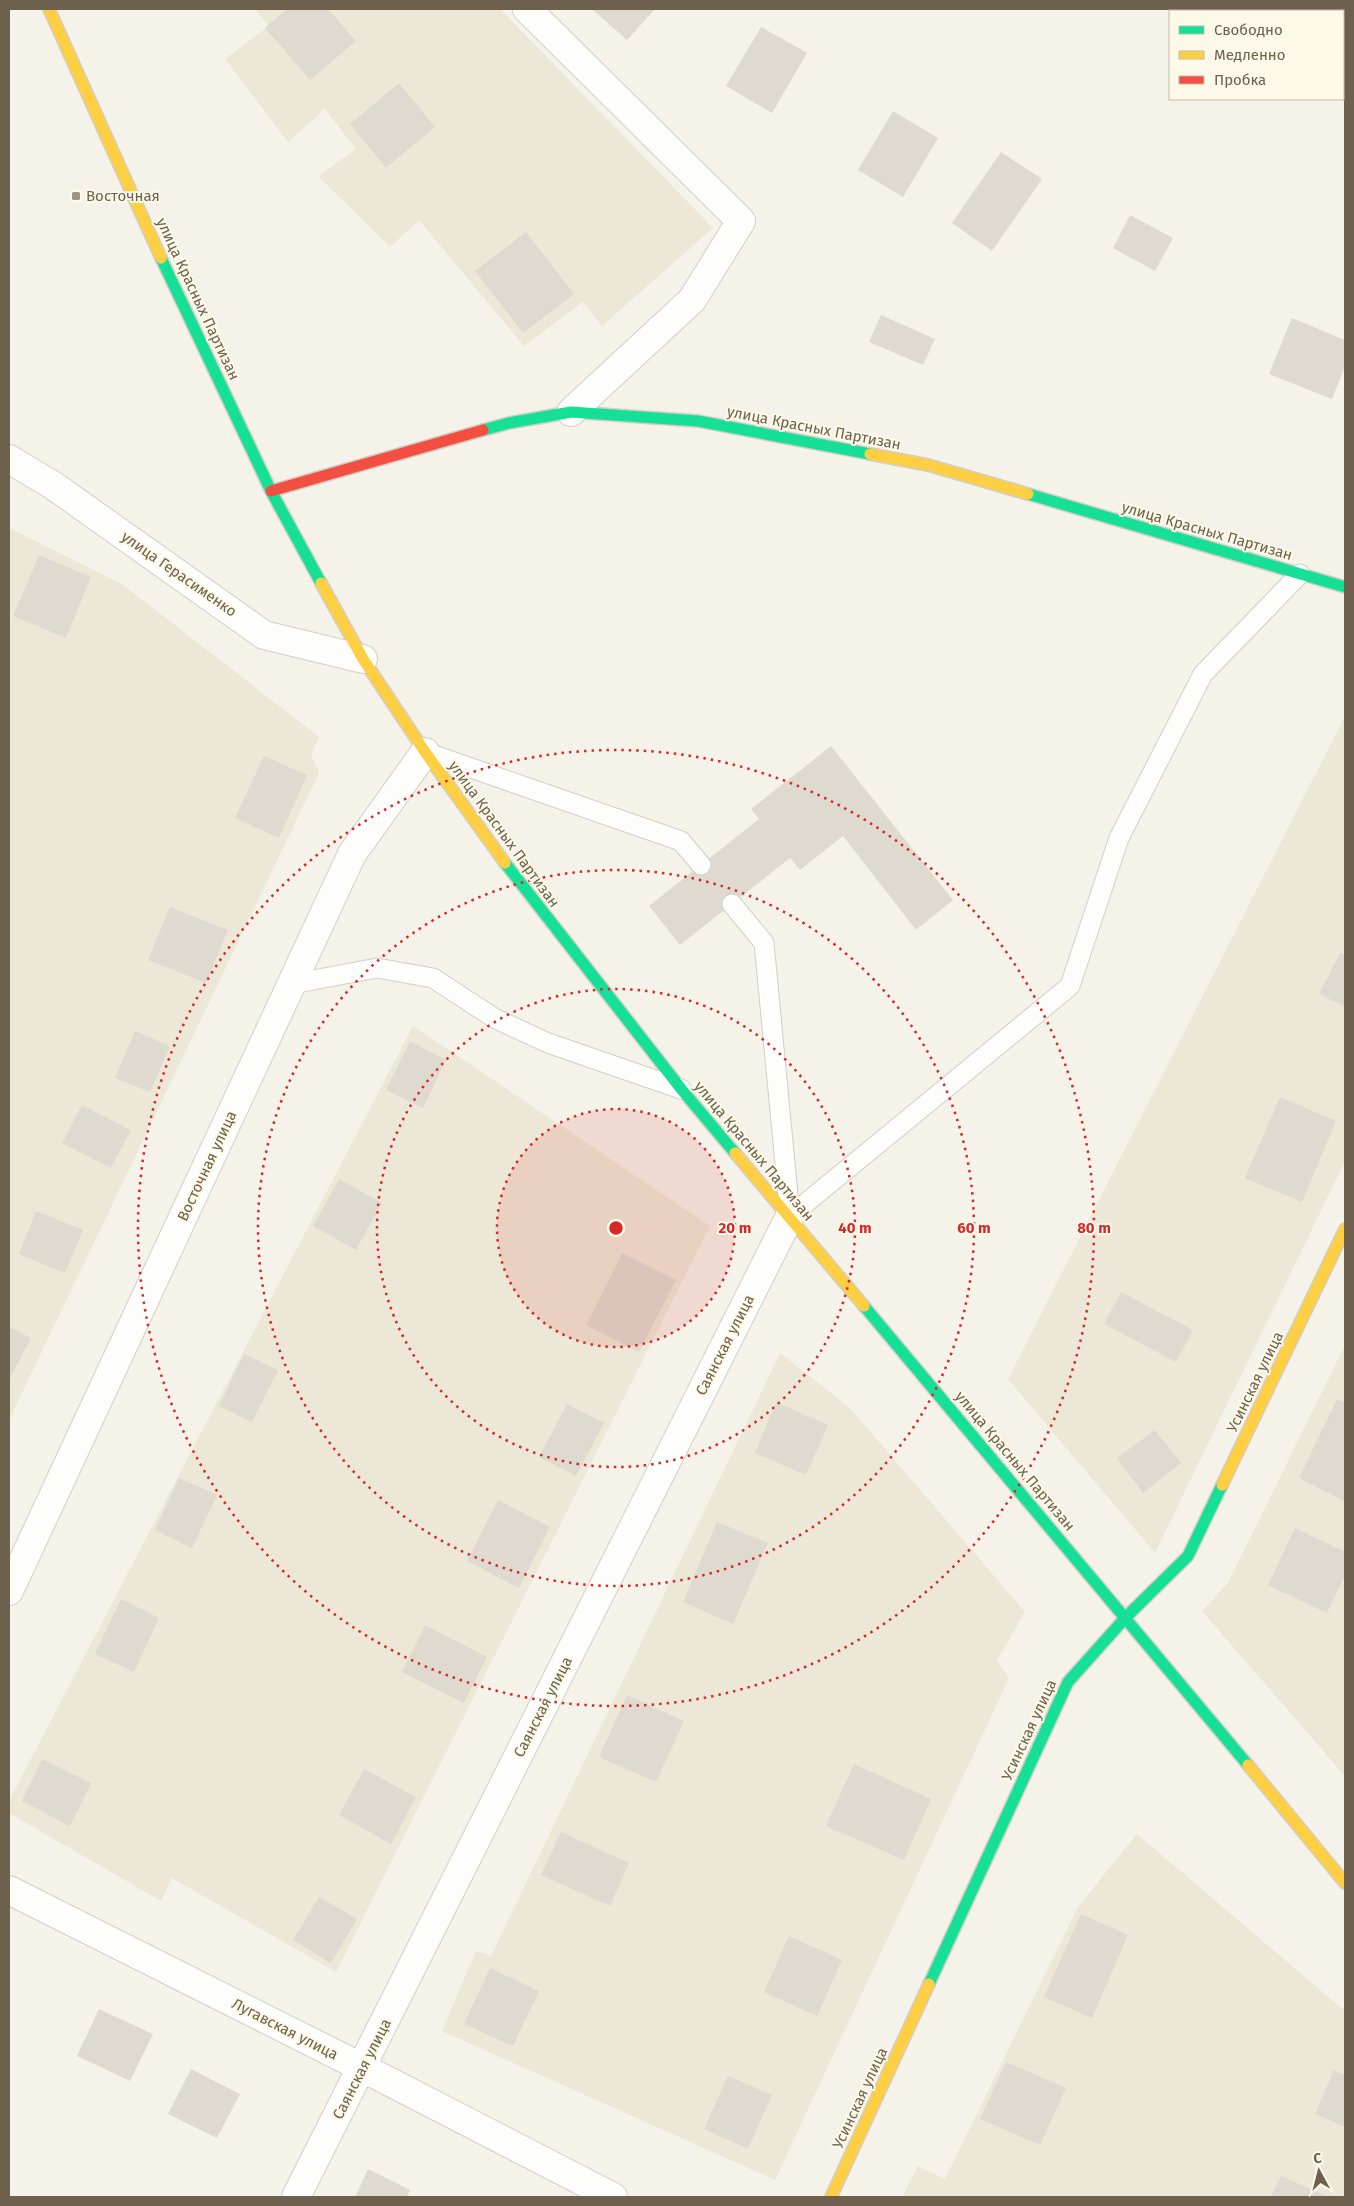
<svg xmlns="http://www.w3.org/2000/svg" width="1354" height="2206" font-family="'Fira Sans',sans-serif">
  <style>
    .residential { fill: #ece7d7 }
    .building { fill: #dfdad0 }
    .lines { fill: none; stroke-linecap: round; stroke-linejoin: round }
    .lane-casing { stroke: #d3cfc7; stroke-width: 21 }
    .street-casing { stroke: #d3cfc7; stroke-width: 30 }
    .fast-casing { stroke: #d2cec4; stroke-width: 14 }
    .slow-casing { stroke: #d2cec4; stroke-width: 14 }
    .jam-casing { stroke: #d2cec4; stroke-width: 14 }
    .lane { stroke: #fdfdfc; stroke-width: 19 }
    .street { stroke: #fdfdfc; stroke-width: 28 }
    .fast { stroke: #16e098; stroke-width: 11 }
    .slow { stroke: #ffcf43; stroke-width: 11 }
    .jam { stroke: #f24e42; stroke-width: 11 }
    .ring { fill: none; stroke: #d62828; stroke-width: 2.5; stroke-dasharray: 2.5 5 }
    .poi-dot { fill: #9c9484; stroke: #fcf9e9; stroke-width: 2 }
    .labels { text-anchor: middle; stroke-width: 4; stroke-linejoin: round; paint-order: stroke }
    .poi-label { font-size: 15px; fill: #6d614d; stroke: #fcf9e9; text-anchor: start }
    .street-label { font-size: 15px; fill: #6d614d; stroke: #fcf9e9 }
    .centre { fill: #d62828; stroke: #fcf9e9; stroke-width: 2.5 }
    .ring-label { font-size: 15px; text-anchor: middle; font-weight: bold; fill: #d62828; stroke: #fcf9e9; stroke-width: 4; stroke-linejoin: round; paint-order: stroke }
  </style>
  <rect width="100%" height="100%" fill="#f4f2e9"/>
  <!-- residential -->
  <path class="residential" d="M254,9H500L713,228L602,326L583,302L524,346L419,220L390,247L318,176L356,149L325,109L288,142L225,59L269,26Z
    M9,528L122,584L319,737L311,755L319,773L9,1420Z
    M1345,716V1161L1155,1553L1008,1379Z
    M413,1026L710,1226L336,1972L172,1878L161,1901L9,1813V1801Z
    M1345,1345V1776L1202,1611L1228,1583Z
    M780,1353L850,1408L1025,1612L997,1661L1009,1678L775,2180L442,2031L476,1951L491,1956Z
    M1137,1834L1345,2011V2197H902L918,2166L945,2179L1078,1907Z"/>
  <!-- building -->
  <path class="building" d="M287,9H328L356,41L310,80L265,28Z
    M592,9H655L627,40Z
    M761,27L807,53L772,113L726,86Z
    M399,83L435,127L386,168L350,124Z
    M893,111L938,138L903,197L858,170Z
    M1001,152L1042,179L992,251L952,223Z
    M1130,215L1173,238L1155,271L1113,248Z
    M526,232L574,294L523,333L475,271Z
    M881,315L935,339L923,365L869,342Z
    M1292,318L1345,340V366L1332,399L1269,374Z
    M39,555L91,577L66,638L13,616Z
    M831,746L953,900L916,930L843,836L800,870L790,858L680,945L649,906L759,819L751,809Z
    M264,756L307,775L279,838L235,818Z
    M170,907L228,930L206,983L148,960Z
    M1340,953L1345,955V1007L1319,994Z
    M135,1031L170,1046L150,1092L115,1078Z
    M410,1041L446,1060L423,1108L386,1090Z
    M1280,1097L1336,1121L1302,1202L1245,1178Z
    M82,1105L131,1130L111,1168L62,1143Z
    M339,1179L382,1203L356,1250L313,1226Z
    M36,1211L83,1230L65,1273L19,1254Z
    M622,1253L676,1280L639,1352L586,1325Z
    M1121,1292L1193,1330L1176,1362L1104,1324Z
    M9,1327L31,1338L9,1380Z
    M244,1354L278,1370L252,1422L219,1406Z
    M1337,1399L1345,1403V1501L1299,1478Z
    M776,1402L828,1425L806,1475L755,1453Z
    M567,1404L604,1423L576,1476L539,1457Z
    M1155,1430L1181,1463L1143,1493L1117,1458Z
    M179,1478L217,1495L192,1548L155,1530Z
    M498,1500L550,1527L519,1588L467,1561Z
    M717,1522L768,1543L733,1624L683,1602Z
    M1295,1528L1345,1552V1575L1327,1613L1268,1585Z
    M121,1599L159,1618L134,1672L95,1654Z
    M425,1625L487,1657L464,1703L402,1672Z
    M627,1695L684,1721L656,1782L599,1757Z
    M42,1759L91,1783L70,1826L22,1801Z
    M854,1764L931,1799L904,1860L826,1826Z
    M364,1769L416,1797L391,1844L339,1815Z
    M561,1832L629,1863L610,1906L541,1875Z
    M319,1897L357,1919L331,1963L293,1940Z
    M1081,1914L1128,1935L1092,2018L1044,1997Z
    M789,1936L842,1960L817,2016L764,1992Z
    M490,1968L539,1991L513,2046L464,2024Z
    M99,2009L153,2034L130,2081L77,2056Z
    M1006,2062L1066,2088L1040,2145L980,2119Z
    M191,2069L240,2094L217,2138L168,2114Z
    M1334,2070L1345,2075V2127L1315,2114Z
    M728,2076L772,2095L748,2149L704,2129Z
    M368,2169L410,2190L407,2197H355Z
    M1281,2176L1329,2197H1271Z"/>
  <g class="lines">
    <!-- lane casing -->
    <g class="lane-casing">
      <path id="lane" d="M425,752L681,841L701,865
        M732,904L764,943L790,1216
        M292,984L377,968L433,978L494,1018L548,1043L681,1089
        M790,1216L1070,986L1119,838L1203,674L1300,574"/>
    </g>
    <!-- street casing -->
    <g class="street-casing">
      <path id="street" d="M527,9L741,221L692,300L571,412
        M9,459L54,486L264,635L363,659
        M9,1591L352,854L425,752
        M9,1890L363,2068L613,2197
        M296,2197L790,1216"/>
    </g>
    <!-- fast casing -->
    <g class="fast-casing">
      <path id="fast" d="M161,258L271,491L321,583
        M483,430L509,423L571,412L698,421L870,454
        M1028,494L1345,587
        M505,863L682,1090L735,1153
        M864,1306L1248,1765
        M929,1984L1068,1682L1126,1617L1188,1556L1222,1485"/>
    </g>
    <!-- slow casing -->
    <g class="slow-casing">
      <path id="slow" d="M49,9L161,258
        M870,454L928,465L1028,494
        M321,583L363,659L425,752L505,863
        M735,1153L864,1306
        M1222,1485L1345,1229
        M1248,1765L1345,1883
        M831,2197L929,1984"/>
    </g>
    <!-- jam casing -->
    <g class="jam-casing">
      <path id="jam" d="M271,491L483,430"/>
    </g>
    <!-- lane -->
    <use href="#lane" class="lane"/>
    <!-- street -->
    <use href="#street" class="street"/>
    <!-- fast -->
    <use href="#fast" class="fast"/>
    <!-- slow -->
    <use href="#slow" class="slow"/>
    <!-- jam -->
    <use href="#jam" class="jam"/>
  </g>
  <!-- distance rings -->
  <circle cx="616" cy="1228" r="119" fill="#d62828" fill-opacity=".12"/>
  <g class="ring">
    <circle cx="616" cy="1228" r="119"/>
    <circle cx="616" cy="1228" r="239"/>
    <circle cx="616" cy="1228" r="358"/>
    <circle cx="616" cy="1228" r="478"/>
  </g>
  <!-- markers -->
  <rect class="poi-dot" x="71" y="191" width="10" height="10" rx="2.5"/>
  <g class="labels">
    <!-- poi labels -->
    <g class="poi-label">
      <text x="86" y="201">Восточная</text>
    </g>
    <!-- street labels -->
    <g class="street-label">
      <text transform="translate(198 299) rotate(65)" y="5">улица Красных Партизан</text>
      <text transform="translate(814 428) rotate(11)" y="5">улица Красных Партизан</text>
      <text transform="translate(1207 531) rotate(16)" y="5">улица Красных Партизан</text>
      <text transform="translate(179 574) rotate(35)" y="5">улица Герасименко</text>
      <text transform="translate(504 834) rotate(54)" y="5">улица Красных Партизан</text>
      <text transform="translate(754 1151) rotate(50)" y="5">улица Красных Партизан</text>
      <text transform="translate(207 1166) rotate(-65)" y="5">Восточная улица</text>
      <text transform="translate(725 1345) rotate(-63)" y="5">Саянская улица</text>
      <text transform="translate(1255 1382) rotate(-64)" y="5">Усинская улица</text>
      <text transform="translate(1015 1461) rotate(50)" y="5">улица Красных Партизан</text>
      <text transform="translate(543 1707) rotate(-63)" y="5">Саянская улица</text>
      <text transform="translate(1029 1730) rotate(-65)" y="5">Усинская улица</text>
      <text transform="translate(285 2029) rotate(27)" y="5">Лугавская улица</text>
      <text transform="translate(362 2069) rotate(-63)" y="5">Саянская улица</text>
      <text transform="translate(860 2098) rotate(-65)" y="5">Усинская улица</text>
    </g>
  </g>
  <circle cx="616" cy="1228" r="8" class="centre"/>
  <g class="ring-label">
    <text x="735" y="1233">20 m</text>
    <text x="855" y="1233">40 m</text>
    <text x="974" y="1233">60 m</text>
    <text x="1094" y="1233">80 m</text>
  </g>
  <!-- border -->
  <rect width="1354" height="2206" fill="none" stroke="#6d614d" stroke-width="20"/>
  <!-- legend -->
  <rect x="1169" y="10" width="175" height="90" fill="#fcf9e9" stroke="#c3bcab"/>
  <rect x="1179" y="26" width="25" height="8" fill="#16e098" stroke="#c3bcab"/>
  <text x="1214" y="35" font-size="15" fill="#6d614d">Свободно</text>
  <rect x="1179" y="51" width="25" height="8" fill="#ffcf43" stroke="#c3bcab"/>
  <text x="1214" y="60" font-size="15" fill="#6d614d">Медленно</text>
  <rect x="1179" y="76" width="25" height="8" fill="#f24e42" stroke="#c3bcab"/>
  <text x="1214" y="85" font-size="15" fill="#6d614d">Пробка</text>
  <!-- north arrow -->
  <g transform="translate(1319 2171) rotate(353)" stroke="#fcf9e9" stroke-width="4" paint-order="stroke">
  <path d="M0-4L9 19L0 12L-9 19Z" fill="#6d614d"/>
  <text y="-8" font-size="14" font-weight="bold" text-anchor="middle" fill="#6d614d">С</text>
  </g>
</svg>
